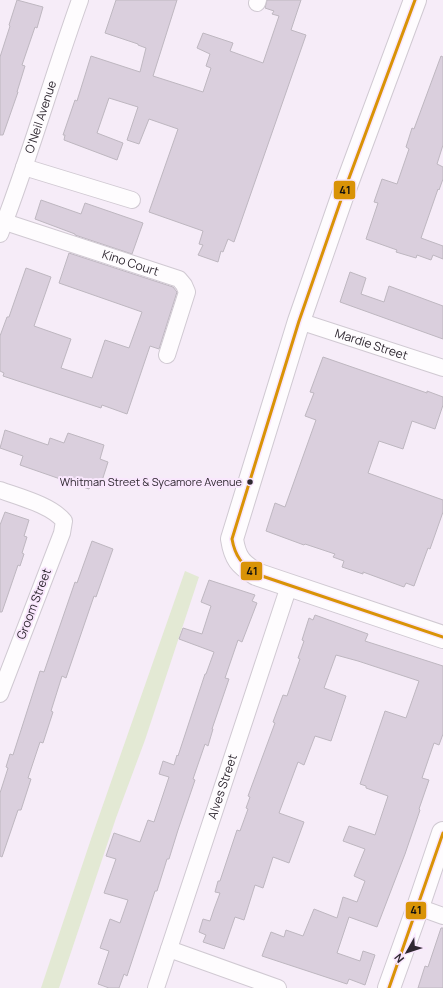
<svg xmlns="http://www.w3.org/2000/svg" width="443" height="988" font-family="Manrope,sans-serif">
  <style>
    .green { fill: #e3e9d4 }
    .building { fill: #dacfdd; stroke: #beb7c0 }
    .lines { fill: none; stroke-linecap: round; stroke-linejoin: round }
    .street-casing { stroke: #d0c9d2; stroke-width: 18 }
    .secondary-casing { stroke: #d0c9d2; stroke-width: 24 }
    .street { stroke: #fefcfe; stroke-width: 16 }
    .secondary { stroke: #fefcfe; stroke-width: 22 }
    .bus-1-casing { stroke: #f9e7fd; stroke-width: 6 }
    .bus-1 { stroke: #d99307; stroke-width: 3 }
    .bus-dot { fill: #2f2831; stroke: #f9e7fd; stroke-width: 1.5 }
    .labels { text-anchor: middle; stroke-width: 4; stroke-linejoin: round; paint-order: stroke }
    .bus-label { font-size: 11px; fill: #2f2831; stroke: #f9e7fd; text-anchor: end }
    .street-label { font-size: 12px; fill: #2f2831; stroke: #f9e7fd }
    .line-badge { stroke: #f9e7fd; stroke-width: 1.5 }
    .pale-badge-label { font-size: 11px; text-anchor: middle; font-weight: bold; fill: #111 }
  </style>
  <rect width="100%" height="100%" fill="#f6ecf8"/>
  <!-- green -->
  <path class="green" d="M185,571L199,577L145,740L116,818L59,988H41L91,839Z"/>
  <!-- building -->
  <path class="building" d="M17,0L43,7L37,28L35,27L22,65L25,66L17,92H18L3,135H0V57L10,26L9,25Z
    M116,0H177L153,76L203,92L211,68L206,66L210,54L197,48L203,33L233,43L230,51L263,63L279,16L272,14L274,11L265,8L267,0H301L291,30L306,35L234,242L228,239L223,252L221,251L218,262L198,255L203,245L199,244L203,231L149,212L178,129L149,119L139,144L127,140L138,107L109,98L97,133L123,143L117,160L64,140L65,135H63L75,100L77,101L91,56L140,72L146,48L138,45V44L105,33Z
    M441,56L443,57V145L437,164L443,167V179L439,190L438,189L421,238L443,246V259L433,255L431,260L417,255L416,258L396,252L397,250L366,239L378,203L374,202L382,179L397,184L409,149L406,147L412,128L414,129Z
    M41,200L81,214L85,203L143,223L132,254L75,235V234L35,219Z
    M69,253L173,287L177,292L159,349L150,346L127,414L102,405L101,408L18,381L3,376L4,373L0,371V336L7,317H9L26,268L51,277L34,326L71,339L61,368L92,378L105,340L129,348L142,312L59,283Z
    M350,272L366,278L361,294L384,302L389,286L443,306V339L340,302Z
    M323,357L427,393V391L443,397V405L435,429L412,421L403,449L379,441L368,473L443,500V512L430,549L428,548L414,586L406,583L404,587L363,572V574L342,567L344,561L333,557L335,554L305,544L304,545L266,531L275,503L285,507L316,420L305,416L314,393L310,392Z
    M5,430L48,445L50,438L64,443L68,433L104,445L100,459L108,462L101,484L92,481L89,489L20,465L23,456L0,448Z
    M5,512L29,520L24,536L27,537L22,553L24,554L20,566L18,565L2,612H0V525Z
    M92,541L113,549L96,597L94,596L66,678L62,676L51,711L53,712L43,743L40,742L28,778L31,779L21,810H18L2,857L0,856V793L8,768L6,767L10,754L13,755L40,671L44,672L75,582L77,583Z
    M209,580L255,595L252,601L257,603L242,642L238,640L225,678L229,679L212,729H213L208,746L205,744L193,779L195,780L178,830L169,859H167L157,891H155L127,976L124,974L119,988H109L98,984L109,951L100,948L110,919L120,923L128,900L104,893L116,859L106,856L114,833L140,842L148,820L154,822L169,777L159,774L163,761L174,765L177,755L178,756L205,674H206L214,652L179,639L183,628L202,634L211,606L201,602Z
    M315,615L368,634L365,641L443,666V734L439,745L434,743L422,778L429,780L419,809L420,810L405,854L377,927L349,917L337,953L360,961L363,951L375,955L365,985L349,979L347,984L262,956L271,932L284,937L286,930L303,936L314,909L337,918L343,897L357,902L365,881L354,876L365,849L343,841L349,826L375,835L388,796L366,788V786L360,784L385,711L406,718L419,681L358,661L336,655L324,688L346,696L331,741L315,736L304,765L298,762L279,813L304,822L289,863L273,857L263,888L255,885L244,920L235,917L224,949L203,942L206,935L199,932L203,919L210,921L214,909L220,893L215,892L218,881H220L237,830L240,831L248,809L246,808L250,797L248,796L275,723L273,722L283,695L287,696L300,659L298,658L304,641L302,640L309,618L313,620Z
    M441,928H443V988H418L425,966L428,967Z"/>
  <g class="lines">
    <!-- street casing -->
    <g class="street-casing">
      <g id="street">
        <path d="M257,3L258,0"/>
        <path d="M24,167L132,200"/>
        <path id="s1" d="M5,222L179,279L184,285L187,292L167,355"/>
        <path id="s2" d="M0,234C30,157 52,78 80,0"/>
        <path id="s3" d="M299,321L443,368"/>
        <path d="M0,490C19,497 51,505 64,521L62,533L0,694"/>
        <path d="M418,907L443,916"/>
        <path d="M169,949L278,988"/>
        <path id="s4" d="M156,988L289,586"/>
      </g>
    </g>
    <!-- secondary casing -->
    <g class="secondary-casing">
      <path id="secondary" d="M415,0L342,197L299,321L232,539C235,558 240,564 256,574L443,637
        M389,988L418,907L443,833"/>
    </g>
    <!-- street -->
    <use href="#street" class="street"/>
    <!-- secondary -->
    <use href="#secondary" class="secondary"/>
    <!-- bus-1 casing -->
    <g class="bus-1-casing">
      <path id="bus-1" d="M415,0L342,197L299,321L232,539C235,556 242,565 256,574L443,637
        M389,988L443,833"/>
    </g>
    <!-- bus-1 -->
    <use href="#bus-1" class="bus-1"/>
  </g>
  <!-- markers -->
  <circle class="bus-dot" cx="250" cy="482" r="3.5"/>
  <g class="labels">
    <!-- bus labels -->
    <g class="bus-label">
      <text x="242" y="486">Whitman Street &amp; Sycamore Avenue</text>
    </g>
    <!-- street labels -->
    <g class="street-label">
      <text dy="4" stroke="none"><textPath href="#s2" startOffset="124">O'Neil Avenue</textPath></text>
      <text dy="4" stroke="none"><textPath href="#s1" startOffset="132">Kino Court</textPath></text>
      <text dy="4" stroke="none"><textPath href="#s3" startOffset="76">Mardie Street</textPath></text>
      <text transform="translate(34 604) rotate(-69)" y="4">Groom Street</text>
      <text dy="4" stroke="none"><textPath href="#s4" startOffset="212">Alves Street</textPath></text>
    </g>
  </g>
  <g class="line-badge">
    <rect x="333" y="180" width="23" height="20" rx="4" fill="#d99307"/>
    <rect x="240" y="561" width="23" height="20" rx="4" fill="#d99307"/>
    <rect x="405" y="901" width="22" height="19" rx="4" fill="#d99307"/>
  </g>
  <g class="pale-badge-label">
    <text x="345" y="194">41</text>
    <text x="252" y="575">41</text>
    <text x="416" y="914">41</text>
  </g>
  <!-- north arrow -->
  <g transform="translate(407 952) rotate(231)" stroke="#f9e7fd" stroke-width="3" paint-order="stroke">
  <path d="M0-3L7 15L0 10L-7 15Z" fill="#2f2831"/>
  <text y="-6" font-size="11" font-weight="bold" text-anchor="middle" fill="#2f2831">N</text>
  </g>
</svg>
